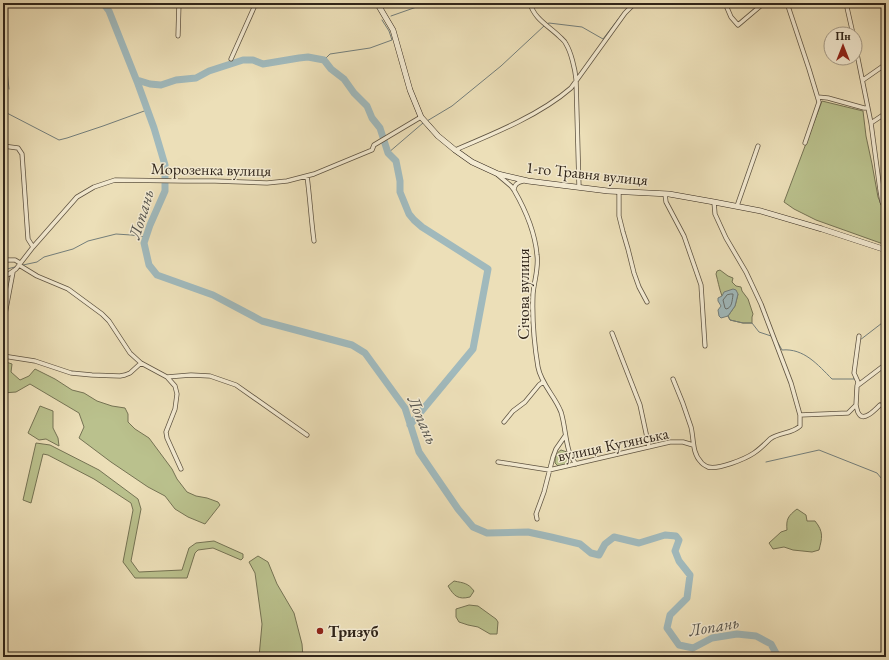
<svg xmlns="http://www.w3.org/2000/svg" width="889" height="660" font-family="'EB Garamond',serif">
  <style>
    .green { fill: #bac18d; stroke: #757354 }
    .water { fill: #a0b9bc; stroke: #737e7b }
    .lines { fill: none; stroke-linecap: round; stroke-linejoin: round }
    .shore { stroke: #686f6b; stroke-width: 1 }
    .stream { stroke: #737e7b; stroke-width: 1 }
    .river { stroke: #a0b9bc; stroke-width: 7 }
    .street-casing { stroke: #5f5442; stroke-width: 5 }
    .secondary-casing { stroke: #30251a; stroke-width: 6 }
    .street { stroke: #f3ead1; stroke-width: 3.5 }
    .secondary { stroke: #f3ead1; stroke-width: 5 }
    .poi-dot { fill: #8f2418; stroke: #f3ead1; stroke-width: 1.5 }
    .labels { text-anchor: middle; stroke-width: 3; stroke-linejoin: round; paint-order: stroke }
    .street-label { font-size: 16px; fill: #30251a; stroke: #f3ead1 }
    .poi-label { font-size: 16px; font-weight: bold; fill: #30251a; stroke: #f3ead1; text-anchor: start }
    .water-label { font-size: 17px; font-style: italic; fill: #52514b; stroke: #f3ead1 }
  </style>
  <rect width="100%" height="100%" fill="#ecdfb8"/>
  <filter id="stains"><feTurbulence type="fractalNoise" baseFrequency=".005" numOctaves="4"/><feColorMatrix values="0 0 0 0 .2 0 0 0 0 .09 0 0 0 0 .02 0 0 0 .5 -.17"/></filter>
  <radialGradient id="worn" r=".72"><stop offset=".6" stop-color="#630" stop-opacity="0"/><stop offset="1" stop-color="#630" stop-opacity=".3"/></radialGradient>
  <!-- green -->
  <path class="green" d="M822,101L863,111L866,136L872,164L878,197L886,216V245L816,220L794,209L784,202Z
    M720,270L728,276L733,278L732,282L736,286L741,287L742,291L748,299L753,314L752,317V323H743L730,320L728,316L735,306L738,294L722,296C719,288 718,281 716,274L717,271Z
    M3,361L12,364L11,372L20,380L29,376L35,369L55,379L72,390L84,393L97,401L112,406L125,408L128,414V422L135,429L149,438L172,469L177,479L187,492L196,496L207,498L218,502L220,505L205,524L188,517L175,509L165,496L148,487L111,462L79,438L84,427L79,413L30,384L16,392L3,393Z
    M40,406L53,411V428L58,438L59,446L46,439L39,440L28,433Z
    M36,443L50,445L99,470L138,499L141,509L131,561L139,572L182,570L189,548L196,543L214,541L243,554V558L241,560L213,548L198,550L195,553L187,578H135L123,562L133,510L131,503L94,479L48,455L43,454L31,503L23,500Z
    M561,450L567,452L570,461C567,464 563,466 558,466L555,463C555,457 556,453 561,450Z
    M797,509L806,515L807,521H815C824,532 822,538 819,550L812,552L793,550L784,547L773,549L769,543L781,532L787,530C786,519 788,516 797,509Z
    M258,556L268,562L277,584L294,613L302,644L303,657H259L262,624L255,573L249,562Z
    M454,581C464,583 468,583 474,591L470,597C458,600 454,596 448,586Z
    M469,605L478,606L496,619L498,622L497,634H490L478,627L468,625L459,622L456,617V609Z"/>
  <!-- water -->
  <path class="water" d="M733,289L736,290L738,294L735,306L728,316L721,318L719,316L718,310L721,306L718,301V298L722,296L724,292Z"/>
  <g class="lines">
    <!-- shore -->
    <path class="shore" d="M731,294H733V295C732,301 732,308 726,309L725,308L723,300L727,295Z"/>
    <!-- stream -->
    <path class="stream" d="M391,16L428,3
      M547,24L549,23L582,27L603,39L623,13
      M3,34L9,89
      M324,60L330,54L370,48L392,40L389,31L382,20
      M3,111L59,140L67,138L103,126L147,110
      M427,121L452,106L501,66L544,26
      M388,153L423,123
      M23,265L37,262L44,257L73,249L88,241L116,234L131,235L146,237
      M3,270L15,267
      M728,316L730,320L743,323H752L759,332L771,336
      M776,339L782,350C804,348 818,365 832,379H854V377
      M860,340L886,320
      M766,462L819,450L877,473L886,484"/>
    <!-- river -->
    <path class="river" d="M103,3L109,11L138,84L154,128L165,165V191L150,225L144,243L149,265L157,275L213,295L262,321L352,345L365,353L405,408L419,452L458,509L473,527L487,533L528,532L551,537L580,544L591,553L599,555L605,544L614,537L639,543L665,535L676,536L679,540L675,551L679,561L690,575L687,598L670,615L667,628L679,645L693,648L712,638L737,634L756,636L771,644L778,657
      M137,80L150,84L161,85L176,80L196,78L209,71L243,60H253L263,64L299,58L308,57L324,60L331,69L344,79L354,93L367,106L372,118L380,128L388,153L396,161L400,181V192L409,214L414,220L422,227L488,269L473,349L410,425"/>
    <!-- street casing -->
    <g class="street-casing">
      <path id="street" d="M530,3C534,19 549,26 560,37C562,39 565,41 566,44C571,52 575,69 576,79L579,187
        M725,3L731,17L738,25L764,3
        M787,3L809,69L819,102L805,143
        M846,3L853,34
        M178,36L179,3
        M855,44L871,123L880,190L882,202L886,210
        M231,59L256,3
        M863,80L886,64
        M818,97L828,98L864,108H868
        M871,123L886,113
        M3,146L18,148L22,154L28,239L33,247
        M455,150C493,134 540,115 571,88L625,13L635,3
        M498,175L511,186L514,190C525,209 535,232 537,255C539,268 534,281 533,294C532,318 534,343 538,367C541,384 555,396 561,412C565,425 565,438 569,451C570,456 573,460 576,464
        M307,176C310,198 311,219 314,241
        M514,190C514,184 518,182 523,181
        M880,190L886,185
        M619,192V216L623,232L628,249L634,273L639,287L647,302
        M665,194L666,202L684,236L701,285L705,346
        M737,206L758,146
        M3,260H15L20,263
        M19,265L37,276L68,289L102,314L109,321L130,353L141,363L167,377L191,375L210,376L236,385L307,435
        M3,278L16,269L33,247L77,197L94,187L115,180L184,181H215L267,183L287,181L314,174L372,150L374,145L421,117
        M3,325L13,272
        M612,333L640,405L649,447
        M3,356L35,361L71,373L92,375L120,376L125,375L130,373L141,363
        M167,377L175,386L177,394L175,409L166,432L167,438L181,469
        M673,379C680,395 686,411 691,427C694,439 692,453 701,462C702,464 706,466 708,467C718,470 745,459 754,453C760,449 765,444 770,439C779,432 792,434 800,426V415L791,383L761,304L746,272L726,238L715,214L714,202
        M857,386L858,382L854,373L859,336
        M856,405C857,408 857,412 859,414C864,422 876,409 880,405
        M800,415L848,413L856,405L857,386L886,364
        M504,422L513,411L525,402L539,385L543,382
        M498,462L549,470L670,442H683L693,445
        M537,519L536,514L544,492L553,457L556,449L565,436"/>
    </g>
    <!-- secondary casing -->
    <g class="secondary-casing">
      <path id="secondary" d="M377,3L393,30L410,90L421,117L438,136L455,150L472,162L498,174L528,181L608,191L669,194L714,202L761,211L822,229L886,250"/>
    </g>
    <!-- street -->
    <use href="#street" class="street"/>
    <!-- secondary -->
    <use href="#secondary" class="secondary"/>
  </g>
  <!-- markers -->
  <circle class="poi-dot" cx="320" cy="631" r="4"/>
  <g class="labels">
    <!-- street labels -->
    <g class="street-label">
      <text transform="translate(211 169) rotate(1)" y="6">Морозенка вулиця</text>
      <text transform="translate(587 173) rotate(6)" y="6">1-го Травня вулиця</text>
      <text transform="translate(523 294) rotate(-90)" y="6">Січова вулиця</text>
      <text transform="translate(613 444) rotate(-12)" y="6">вулиця Кутянська</text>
    </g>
    <!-- poi labels -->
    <g class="poi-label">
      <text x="328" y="637">Тризуб</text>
    </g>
    <!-- water labels -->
    <g class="water-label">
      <text transform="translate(141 214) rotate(-73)" y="6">Лопань</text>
      <text transform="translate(423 420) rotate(66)" y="6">Лопань</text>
      <text transform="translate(714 626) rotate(-10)" y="6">Лопань</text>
    </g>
  </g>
  <!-- margin -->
  <rect width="889" height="660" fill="none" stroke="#ecdfb8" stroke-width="16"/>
  <rect x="4" y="4" width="881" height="652" fill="none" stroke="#30251a" stroke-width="2"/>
  <rect x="8" y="8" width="873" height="644" fill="none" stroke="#30251a"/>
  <!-- north arrow -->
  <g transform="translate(843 46)"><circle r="19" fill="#f3ead1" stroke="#a59b88"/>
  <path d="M0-3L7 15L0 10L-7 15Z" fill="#8f2418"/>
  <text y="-6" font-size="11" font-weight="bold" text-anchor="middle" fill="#30251a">Пн</text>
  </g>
  <rect width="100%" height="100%" filter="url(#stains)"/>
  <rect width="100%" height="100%" fill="url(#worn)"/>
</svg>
